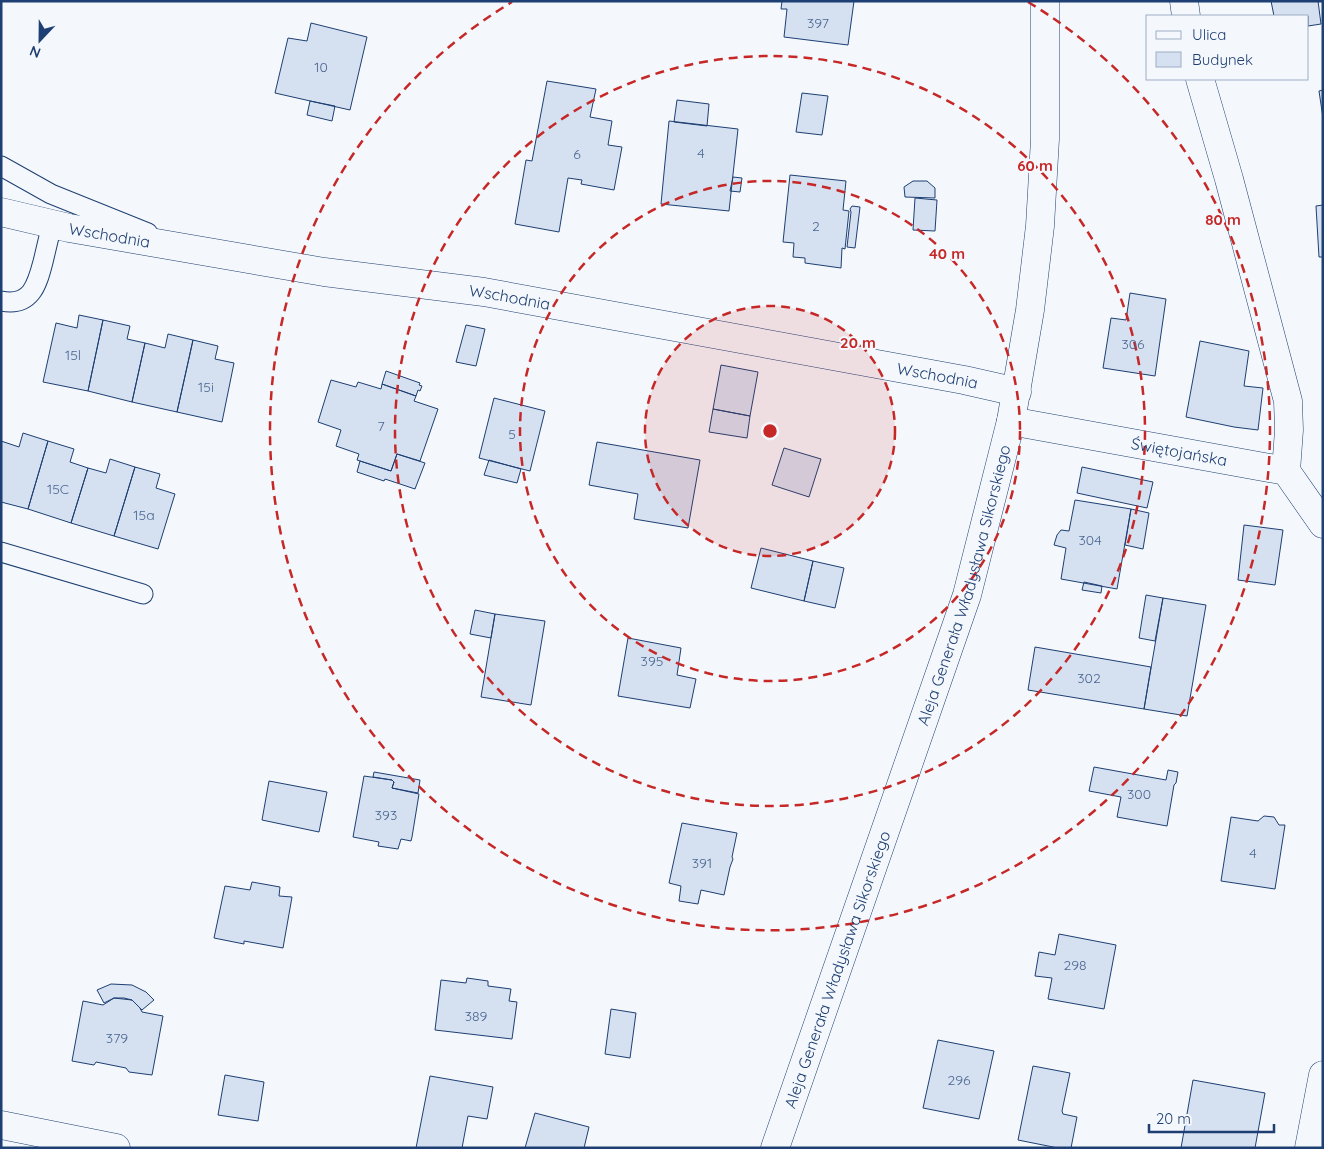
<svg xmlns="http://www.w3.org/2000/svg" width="1324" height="1149" font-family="Quicksand,sans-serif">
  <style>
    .building { fill: #d5e0f0; stroke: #1d3f73 }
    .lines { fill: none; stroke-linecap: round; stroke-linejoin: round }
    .lane-casing { stroke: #1d3f73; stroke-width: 21 }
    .street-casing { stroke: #1d3f73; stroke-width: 29 }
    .secondary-casing { stroke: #1d3f73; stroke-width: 29 }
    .lane { stroke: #f4f7fb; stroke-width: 19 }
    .street { stroke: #f4f7fb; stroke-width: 28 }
    .secondary { stroke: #f4f7fb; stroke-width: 28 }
    .ring { fill: none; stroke: #c62828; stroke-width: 2.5; stroke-dasharray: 9 6 }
    .labels { text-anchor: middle; stroke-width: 4; stroke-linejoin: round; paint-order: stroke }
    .number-label { font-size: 14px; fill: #4b6792 }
    .street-label { font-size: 16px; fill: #1d3f73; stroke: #f4f7fb }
    .centre { fill: #c62828; stroke: #f4f7fb; stroke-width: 2.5 }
    .ring-label { font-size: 15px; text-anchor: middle; font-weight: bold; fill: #c62828; stroke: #f4f7fb; stroke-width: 4; stroke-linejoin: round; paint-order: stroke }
  </style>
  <rect width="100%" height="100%" fill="#f4f7fb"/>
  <!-- building -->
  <path class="building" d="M782,1H854L848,45L784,37L787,9H781Z
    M1271,1H1318L1321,24L1308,26V16H1274Z
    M311,23L367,37L350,110L275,93L288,38L307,41Z
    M547,81L596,89L590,117L612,121L608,145L622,147L614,190L581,184L582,180L568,178L559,232L515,224L526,160L532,161Z
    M1323,90V118L1319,91Z
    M802,93L828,96L822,135L796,132Z
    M677,100L709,104L707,126L674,122Z
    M310,101L335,106L332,121L307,115Z
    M669,121L738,129L729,211L661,204Z
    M790,175L846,181L843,210L849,211L845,249L842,248L841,268L805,263V258L793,257L794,243L783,242Z
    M733,177L742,178L740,192L730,191Z
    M913,181H927L935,188V198L905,197L904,187Z
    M915,198L937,200L935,231L913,230Z
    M1323,205V257H1319L1316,206Z
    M852,206L860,207L855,248L847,247L851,212L850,209Z
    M1130,293L1166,299L1155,376L1103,368L1111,318L1126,320Z
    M79,315L103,320L88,391L43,382L56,323L77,328Z
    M103,320L130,326L127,339L145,343L132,402L88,391Z
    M466,325L485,329L476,366L456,362Z
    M168,334L193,340L177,412L132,402L145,343L165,348Z
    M193,340L218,346L215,359L234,363L222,422L177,412Z
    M1200,341L1249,351L1244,386L1263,388L1258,430L1234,427L1186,417Z
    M721,365L758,372L750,416L713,409Z
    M386,371L420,383L419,385L422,386L420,391L418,390L416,396L382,384Z
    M331,380L356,387L358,382L381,389L382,384L416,396L414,401L438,409L420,461L397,454L391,471L357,460L359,454L336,446L341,430L318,422Z
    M494,398L545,411L530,471L479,458Z
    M713,409L750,416L747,438L709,432Z
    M23,433L48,441L28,509L1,502V441L19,447Z
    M48,441L74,449L70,462L88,468L71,523L28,509Z
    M597,442L700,460L688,528L634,519L638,494L589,485Z
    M784,448L821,459L809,497L772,485Z
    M397,454L425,463L415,489L385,479L384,481L357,472L360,461L391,471Z
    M110,459L135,467L114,536L71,523L88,468L106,473Z
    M489,460L521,469L517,483L484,475Z
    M135,467L160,474L156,488L175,494L158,549L114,536Z
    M1082,467L1153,482L1147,508L1077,493Z
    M1075,500L1131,509L1117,589L1061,579L1066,548L1054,545L1057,535L1061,530L1069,531Z
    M1131,509L1149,513L1143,549L1125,545Z
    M1244,525L1283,530L1275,585L1238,580Z
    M761,548L813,561L804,601L751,588Z
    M813,561L844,568L835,608L804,601Z
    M1084,582L1102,586L1101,593L1082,590Z
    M1146,595L1163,598L1155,641L1139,638Z
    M1163,598L1206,605L1187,716L1144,709Z
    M475,610L495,614L491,638L470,634Z
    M495,614L545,621L531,705L481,697Z
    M628,638L681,648L677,675L696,679L690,708L618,696Z
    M1035,647L1151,667L1144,709L1028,690Z
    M1094,767L1166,780L1168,770L1178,772L1176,783L1174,785L1167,826L1117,817L1121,797L1089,791Z
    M374,772L420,780L418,793L392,788L394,782L392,780L373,777Z
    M364,776L392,780L394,782L392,788L419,794L412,837L411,841L401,839L398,849L378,846L379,842L353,837Z
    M269,781L327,792L319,832L262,820Z
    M1264,816L1274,817L1279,825H1285L1275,889L1221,881L1231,817L1258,821Z
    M682,823L737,833L732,857L733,859L730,867L724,895L701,890L698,904L679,901L681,886L669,883Z
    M252,882L280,887L279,896L292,897L283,948L244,941V944L214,938L225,886L250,890Z
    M1059,934L1116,945L1104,1009L1048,999L1052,978L1035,976L1039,952L1055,955Z
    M467,978L488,981V986L511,989L509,1001L517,1002L512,1039L435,1030L441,980L466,983Z
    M111,984L132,985L146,992L154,1000L142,1010L132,1000L124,998H114L104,1003L97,990Z
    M114,998L132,1000L140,1008L142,1012L163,1016L152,1075L129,1072L126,1068L96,1062L94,1065L72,1061L83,1001L103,1005Z
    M611,1009L636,1013L630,1058L605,1054Z
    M938,1040L994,1051L979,1119L923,1108Z
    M1033,1066L1070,1073L1062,1111L1063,1114L1077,1117L1071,1148H1058L1018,1140Z
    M225,1075L264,1082L258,1121L218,1115Z
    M430,1076L493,1087L487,1119L468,1116L462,1148H416Z
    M1193,1080L1265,1093L1255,1148H1181Z
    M535,1113L589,1127L584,1148H525Z"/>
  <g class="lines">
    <!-- lane casing -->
    <g class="lane-casing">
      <path id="lane" d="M1,166L51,194L148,233
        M1,301C31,307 37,285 43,262C46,249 49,237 52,224
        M1,552L143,594"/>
    </g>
    <!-- street casing -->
    <g class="street-casing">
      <g id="street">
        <path d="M1184,1L1186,16"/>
        <path d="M1200,79L1229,179L1288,401L1289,430L1286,471"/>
        <path id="s1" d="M1,212L69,228L324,272L484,292L964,380L1017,392"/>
        <path id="s2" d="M1011,421L1286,471L1323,524"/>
        <path d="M1,1125L116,1148"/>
        <path d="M1309,1148L1323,1075"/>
      </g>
    </g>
    <!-- secondary casing -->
    <g class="secondary-casing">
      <g id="secondary">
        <path id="s3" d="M775,1148L967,595L1011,421L1030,310L1040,226L1045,139V1"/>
      </g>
    </g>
    <!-- lane -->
    <use href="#lane" class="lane"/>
    <!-- street -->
    <use href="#street" class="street"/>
    <!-- secondary -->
    <use href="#secondary" class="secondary"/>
  </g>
  <!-- distance rings -->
  <circle cx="770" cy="431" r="125" fill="#c62828" fill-opacity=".12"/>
  <g class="ring">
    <circle cx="770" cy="431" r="125"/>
    <circle cx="770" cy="431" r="250"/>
    <circle cx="770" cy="431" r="375"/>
    <path d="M1028 2A500 500 0 1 1 512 2"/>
  </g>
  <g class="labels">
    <!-- number labels -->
    <g class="number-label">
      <text x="818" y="28">397</text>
      <text x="321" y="72">10</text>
      <text x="701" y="158">4</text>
      <text x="577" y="159">6</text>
      <text x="816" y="231">2</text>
      <text x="1133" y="349">306</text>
      <text x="73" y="360">15l</text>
      <text x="206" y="392">15i</text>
      <text x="381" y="431">7</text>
      <text x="512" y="439">5</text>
      <text x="58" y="494">15C</text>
      <text x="144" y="520">15a</text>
      <text x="1090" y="545">304</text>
      <text x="652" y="666">395</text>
      <text x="1089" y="683">302</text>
      <text x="1139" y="799">300</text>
      <text x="386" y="820">393</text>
      <text x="1253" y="858">4</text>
      <text x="702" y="868">391</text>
      <text x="1075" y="970">298</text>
      <text x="476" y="1021">389</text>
      <text x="117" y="1043">379</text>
      <text x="959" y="1085">296</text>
    </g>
    <!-- street labels -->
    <g class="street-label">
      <text dy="6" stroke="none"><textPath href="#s1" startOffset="111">Wschodnia</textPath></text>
      <text dy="6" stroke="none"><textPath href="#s1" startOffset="516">Wschodnia</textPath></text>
      <text dy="6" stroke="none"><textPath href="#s1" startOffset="951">Wschodnia</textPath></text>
      <text dy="6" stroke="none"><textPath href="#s2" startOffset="171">Świętojańska</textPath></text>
      <text dy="6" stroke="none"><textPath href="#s3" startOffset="594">Aleja Generała Władysława Sikorskiego</textPath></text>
      <text dy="6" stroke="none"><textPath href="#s3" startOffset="189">Aleja Generała Władysława Sikorskiego</textPath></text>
    </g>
  </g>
  <circle cx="770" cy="431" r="8" class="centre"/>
  <g class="ring-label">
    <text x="1035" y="171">60 m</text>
    <text x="1223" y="225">80 m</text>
    <text x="947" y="259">40 m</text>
    <text x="858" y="348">20 m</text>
  </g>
  <!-- border -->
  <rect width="1324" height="1149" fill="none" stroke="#1d3f73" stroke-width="5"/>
  <!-- legend -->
  <rect x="1146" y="15" width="162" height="65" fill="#f4f7fb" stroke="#9eadc5"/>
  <rect x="1156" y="31" width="25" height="8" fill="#f4f7fb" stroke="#9eadc5"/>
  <text x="1192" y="40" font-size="15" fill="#1d3f73">Ulica</text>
  <rect x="1156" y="52" width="25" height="15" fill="#d5e0f0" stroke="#9eadc5"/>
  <text x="1192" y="65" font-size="15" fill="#1d3f73">Budynek</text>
  <!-- north arrow -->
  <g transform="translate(40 40) rotate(202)" stroke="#f4f7fb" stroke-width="4" paint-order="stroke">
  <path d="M0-4L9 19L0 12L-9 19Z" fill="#1d3f73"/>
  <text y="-8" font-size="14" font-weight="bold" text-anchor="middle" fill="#1d3f73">N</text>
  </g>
  <!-- scale -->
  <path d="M1149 1124v8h125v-8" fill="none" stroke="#1d3f73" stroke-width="2.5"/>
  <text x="1156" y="1124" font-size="15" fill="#1d3f73" stroke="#f4f7fb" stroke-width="4" paint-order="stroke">20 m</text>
</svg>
